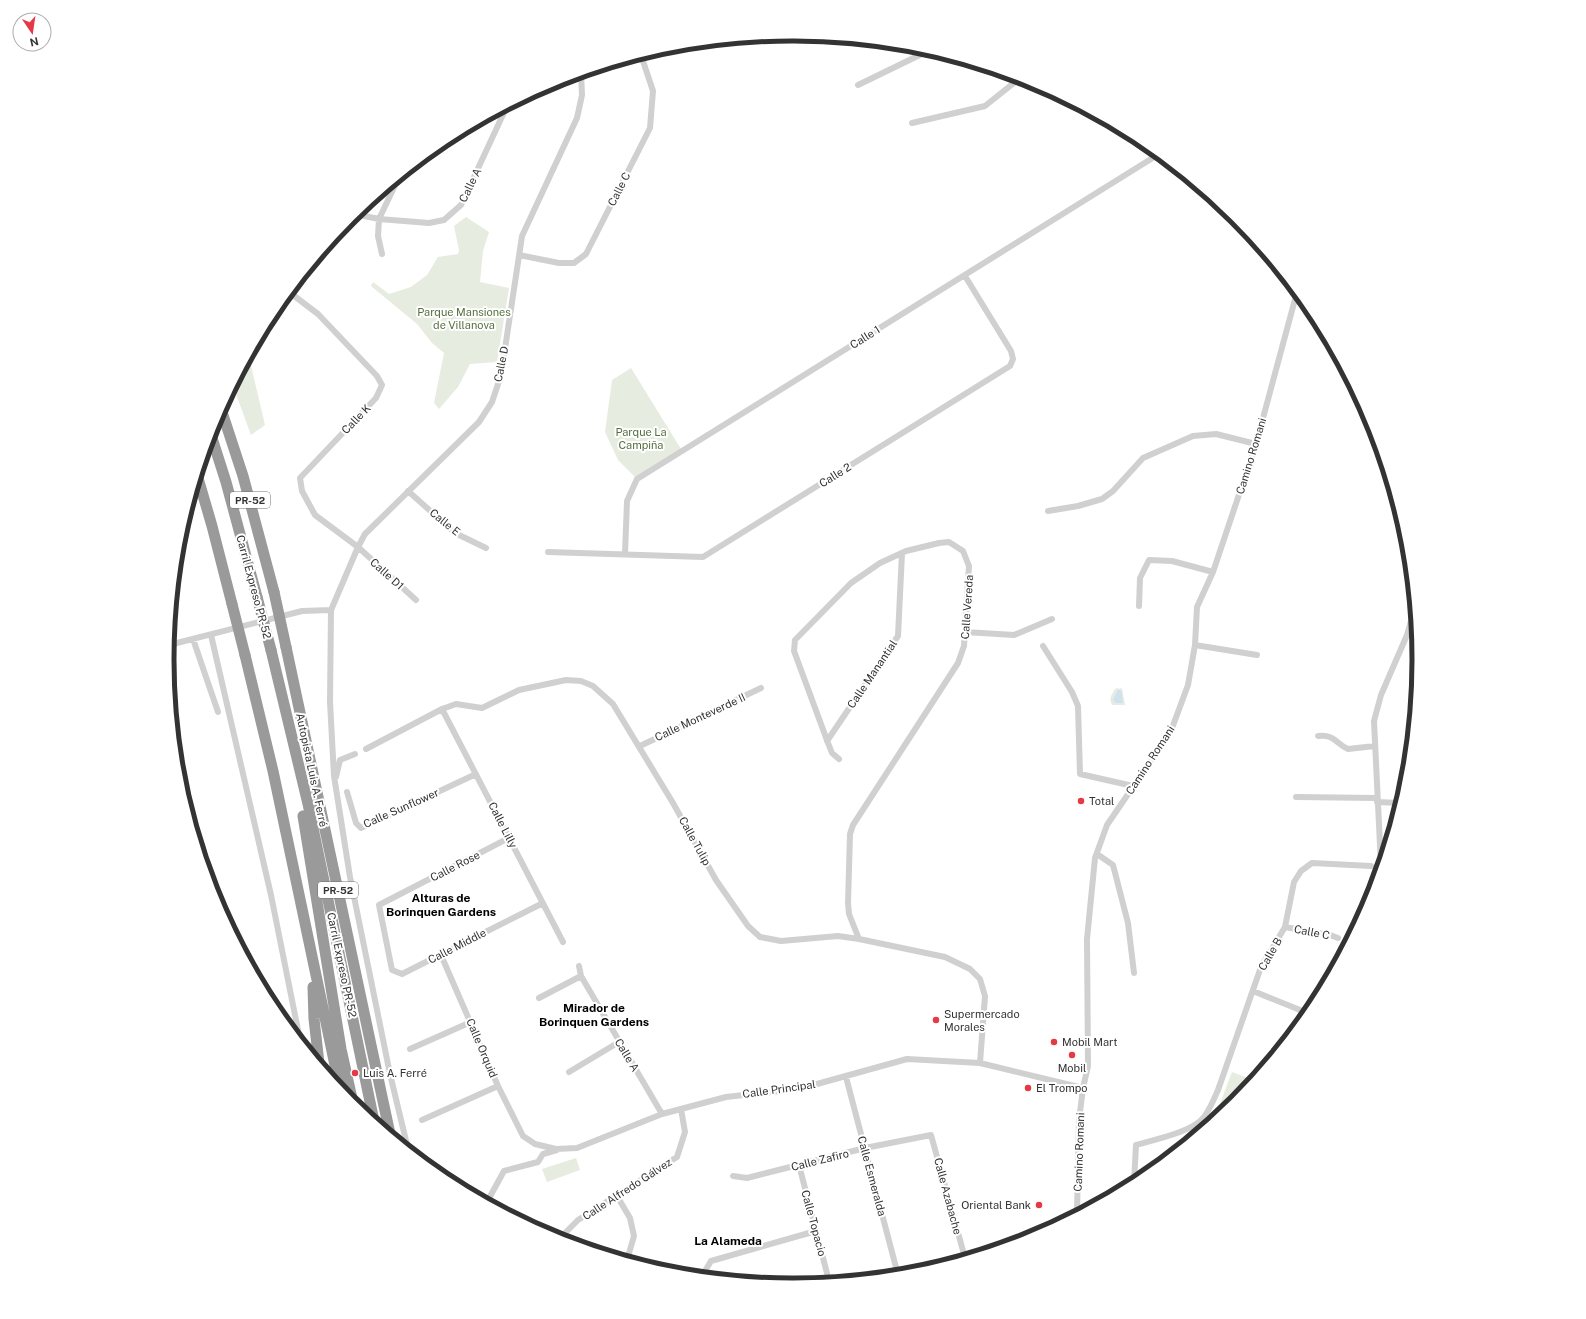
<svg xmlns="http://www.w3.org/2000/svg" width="1586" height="1319" font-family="'Public Sans',sans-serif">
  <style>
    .green { fill: #e6ecdf }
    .water { fill: #cfe2ee }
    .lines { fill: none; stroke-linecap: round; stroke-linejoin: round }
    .minor { stroke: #d0d0d0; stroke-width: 6 }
    .motorway { stroke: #9a9a9a; stroke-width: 11 }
    .motorway-bridge { stroke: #9a9a9a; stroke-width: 11 }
    .poi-dot { fill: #e63946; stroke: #fff; stroke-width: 1.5 }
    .labels { text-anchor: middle; stroke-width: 4; stroke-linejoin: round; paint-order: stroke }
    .shield { fill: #fff; stroke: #707070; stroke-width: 1 }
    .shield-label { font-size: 10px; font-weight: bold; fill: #333 }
    .street-label { font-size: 11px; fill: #333; stroke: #fff }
    .park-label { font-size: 11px; fill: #56703f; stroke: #fff }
    .poi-label { font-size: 11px; fill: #333; stroke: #fff; text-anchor: start }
    .neighbourhood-label { font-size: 12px; font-weight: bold; fill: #000; stroke: #fff }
    .rim { fill: none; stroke: #333; stroke-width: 5 }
  </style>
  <rect width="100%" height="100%" fill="#fff"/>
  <!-- green -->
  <path class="green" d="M466,217L489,232L483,251L480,282L509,288L497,362L470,364L458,387L439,409L434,403L444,353L432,343L417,324L371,286L373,282L389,294L411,287L427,275L438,257L458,254L459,250L454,226Z
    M249,357L265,425L251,435L233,386Z
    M631,368L681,449L636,478L618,460L605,432L612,380Z
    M1118,688L1119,689L1122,688L1125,705H1112L1110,699L1111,698V696L1115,689Z
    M1232,1072L1253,1080L1235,1102L1212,1121L1209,1119L1218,1109Z
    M576,1158L580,1170L547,1182L542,1169Z"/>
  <!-- water -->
  <path class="water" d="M1118,690H1121L1123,703H1115L1113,699Z"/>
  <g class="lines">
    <!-- minor -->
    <path class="minor" d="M858,85L930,50
      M912,123L985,106L1020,78
      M354,214L379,219L429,223L444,220L461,205L507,106
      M382,254L378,236L379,219L398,179
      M519,255L559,263H574L586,254L650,128L653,91L641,55
      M289,292L318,314L377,376L382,385L376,398L300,478L302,491L315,515L358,547L416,600
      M408,491L455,533L486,548
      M1048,511L1078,506L1102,499L1113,491L1143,458L1193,436L1216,434L1256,444
      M548,552L703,557L1010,366L1013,359L1011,351L965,276
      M625,554L627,501L637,479L1159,154
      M1139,606L1140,578L1149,560L1172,561L1213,572
      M1408,631L1416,634
      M965,632L1014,635L1052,619
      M211,635L271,895L300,1040
      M193,639L218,712
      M169,645L302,611L331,610
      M1195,645L1257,655
      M1043,646L1072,692L1078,706L1080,774L1133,786
      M442,709L563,942
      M1318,736C1335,734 1336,744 1348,749L1375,746
      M827,741L898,636L902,553
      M640,746L761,688
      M366,749L442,709L456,704L482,708L519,690L566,680L581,681L593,686L613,704L673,803L716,880L748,926L760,937L781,941L838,936L859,939L945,957L970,969L980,979L985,996L980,1063
      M839,759L832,753L828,743L794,651L795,640L851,583L880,563L906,551L939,543L949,542L963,551L969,566L964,646L958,663L853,825L850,834L848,903L849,914L859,939
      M336,777L340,760L355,754
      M347,792L356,823L361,828L476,774
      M1296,797L1377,798
      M1377,802L1400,803
      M195,832L202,845L215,899
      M509,838L379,905L392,970L402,974L543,903
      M1097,854L1113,865L1128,923L1134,973
      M1381,866L1374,721L1381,695L1407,635L1414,610
      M1285,927L1330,935L1338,938
      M441,955L498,1086L523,1136L535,1144L556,1149L577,1148L662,1114L726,1097L799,1089L907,1059L980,1063L1083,1088
      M579,966L581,976L662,1114
      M1253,991L1300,1010L1307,1015
      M539,998L581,976
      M410,1049L471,1022
      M569,1072L619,1042
      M846,1077L898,1275
      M422,1120L498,1086
      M408,1149L390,1074L350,877L334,776L330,702L331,610L358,547L365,534L479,422L492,402L501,375L522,236L577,118L582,95L581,73
      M799,1165L829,1281
      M733,1176L747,1178L865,1148L931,1135L965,1258
      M1134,1183L1136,1145C1153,1140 1193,1132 1204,1117C1210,1109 1214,1099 1218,1090L1261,967L1285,927L1294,882L1301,871L1312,863L1371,866
      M617,1196L630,1218L634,1236L627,1260
      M487,1202L504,1171L538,1162L543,1154L557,1150
      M1077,1214L1079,1120L1083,1088L1088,1066L1087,939L1095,858L1107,825L1171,731L1188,685L1195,645L1197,607L1213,572L1256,444L1297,292
      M561,1240L563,1235L578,1220L677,1157L685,1132L681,1109
      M702,1276L711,1261L816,1231"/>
    <!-- motorway -->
    <path class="motorway" d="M221,409L243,476L274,592
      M211,435L226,482L257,597
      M198,478L212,526L232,604
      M286,647L390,1134
      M271,650L308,804L374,1121
      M245,655L273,771L340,1089
      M303,816L341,1049L353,1103
      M313,987L314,1019L319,1063"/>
    <!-- motorway-bridge -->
    <path class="motorway-bridge" d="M274,592L286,647
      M257,597L271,650
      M232,604L245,655"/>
  </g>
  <!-- markers -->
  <g class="poi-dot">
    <circle cx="1081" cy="801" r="4"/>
    <circle cx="936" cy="1020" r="4"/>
    <circle cx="1054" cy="1042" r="4"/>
    <circle cx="1072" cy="1055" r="4"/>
    <circle cx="355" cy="1073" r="4"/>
    <circle cx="1028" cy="1088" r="4"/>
    <circle cx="1039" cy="1205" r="4"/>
  </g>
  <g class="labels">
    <!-- shield labels -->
    <g class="shield">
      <rect x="230" y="492" width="40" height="16" rx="3"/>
      <rect x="318" y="882" width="40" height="16" rx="3"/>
    </g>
    <g class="shield-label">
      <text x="250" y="504">PR-52</text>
      <text x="338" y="894">PR-52</text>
    </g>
    <!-- street labels -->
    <g class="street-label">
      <text transform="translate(470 185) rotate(-64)" y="4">Calle A</text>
      <text transform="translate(619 189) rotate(-63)" y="4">Calle C</text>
      <text transform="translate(865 337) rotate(-32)" y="4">Calle 1</text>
      <text transform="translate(501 364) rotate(-79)" y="4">Calle D</text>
      <text transform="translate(356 419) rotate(-46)" y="4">Calle K</text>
      <text transform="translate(1251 456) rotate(-73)" y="4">Camino Romani</text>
      <text transform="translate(835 475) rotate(-32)" y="4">Calle 2</text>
      <text transform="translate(445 522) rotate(39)" y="4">Calle E</text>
      <text transform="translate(387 574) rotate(42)" y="4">Calle D1</text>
      <text transform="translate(254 587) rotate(75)" y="4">Carril Expreso PR-52</text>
      <text transform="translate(967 607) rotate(-86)" y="4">Calle Vereda</text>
      <text transform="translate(872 674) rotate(-56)" y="4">Calle Manantial</text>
      <text transform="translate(700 717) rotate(-25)" y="4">Calle Monteverde II</text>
      <text transform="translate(1150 760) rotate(-57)" y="4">Camino Romani</text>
      <text transform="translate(312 770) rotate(78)" y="4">Autopista Luis A. Ferré</text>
      <text transform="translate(401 808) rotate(-24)" y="4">Calle Sunflower</text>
      <text transform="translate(503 825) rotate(63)" y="4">Calle Lilly</text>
      <text transform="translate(695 841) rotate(61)" y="4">Calle Tulip</text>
      <text transform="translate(455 866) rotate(-27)" y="4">Calle Rose</text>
      <text transform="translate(1312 932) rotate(11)" y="4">Calle C</text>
      <text transform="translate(457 946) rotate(-27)" y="4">Calle Middle</text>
      <text transform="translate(1270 954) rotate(-60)" y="4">Calle B</text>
      <text transform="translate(342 965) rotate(78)" y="4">Carril Expreso PR-52</text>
      <text transform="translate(482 1048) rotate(67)" y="4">Calle Orquid</text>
      <text transform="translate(627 1055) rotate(59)" y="4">Calle A</text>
      <text transform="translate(779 1089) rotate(-8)" y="4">Calle Principal</text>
      <text transform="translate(1079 1152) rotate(-88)" y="4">Camino Romani</text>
      <text transform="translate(820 1160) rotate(-14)" y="4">Calle Zafiro</text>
      <text transform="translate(872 1176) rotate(75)" y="4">Calle Esmeralda</text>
      <text transform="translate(627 1189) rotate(-33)" y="4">Calle Alfredo Gálvez</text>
      <text transform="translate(948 1196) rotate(75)" y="4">Calle Azabache</text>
      <text transform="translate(814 1223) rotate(75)" y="4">Calle Topacio</text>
    </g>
    <!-- park labels -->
    <g class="park-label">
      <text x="464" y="316">Parque Mansiones<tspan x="464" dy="13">de Villanova</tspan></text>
      <text x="641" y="436">Parque La<tspan x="641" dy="13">Campiña</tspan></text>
    </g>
    <!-- poi labels -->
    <g class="poi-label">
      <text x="1089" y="805">Total</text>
      <text x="944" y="1018">Supermercado<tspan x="944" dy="13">Morales</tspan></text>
      <text x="1062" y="1046">Mobil Mart</text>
      <text x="1072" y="1072" text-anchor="middle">Mobil</text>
      <text x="363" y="1077">Luis A. Ferré</text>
      <text x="1036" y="1092">El Trompo</text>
      <text x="1031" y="1209" text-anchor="end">Oriental Bank</text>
    </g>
    <!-- neighbourhood labels -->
    <g class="neighbourhood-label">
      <text x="441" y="902">Alturas de<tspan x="441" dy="14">Borinquen Gardens</tspan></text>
      <text x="594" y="1012">Mirador de<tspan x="594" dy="14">Borinquen Gardens</tspan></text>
      <text x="728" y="1245">La Alameda</text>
    </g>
  </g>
  <!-- crop -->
  <path d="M0 0H1586V1319H0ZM792 41H794A618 618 0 0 1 1412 659V660A618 618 0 0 1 794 1278H792A618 618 0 0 1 174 660V659A618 618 0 0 1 792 41Z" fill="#fff" fill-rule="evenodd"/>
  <path class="rim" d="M792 41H794A618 618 0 0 1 1412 659V660A618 618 0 0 1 794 1278H792A618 618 0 0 1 174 660V659A618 618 0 0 1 792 41Z"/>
  <!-- north arrow -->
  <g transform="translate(32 32) rotate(167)"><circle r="19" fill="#ffffff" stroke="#adadad"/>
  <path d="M0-3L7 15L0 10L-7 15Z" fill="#e63946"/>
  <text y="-6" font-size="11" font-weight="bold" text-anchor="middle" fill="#333333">N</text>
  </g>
</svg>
